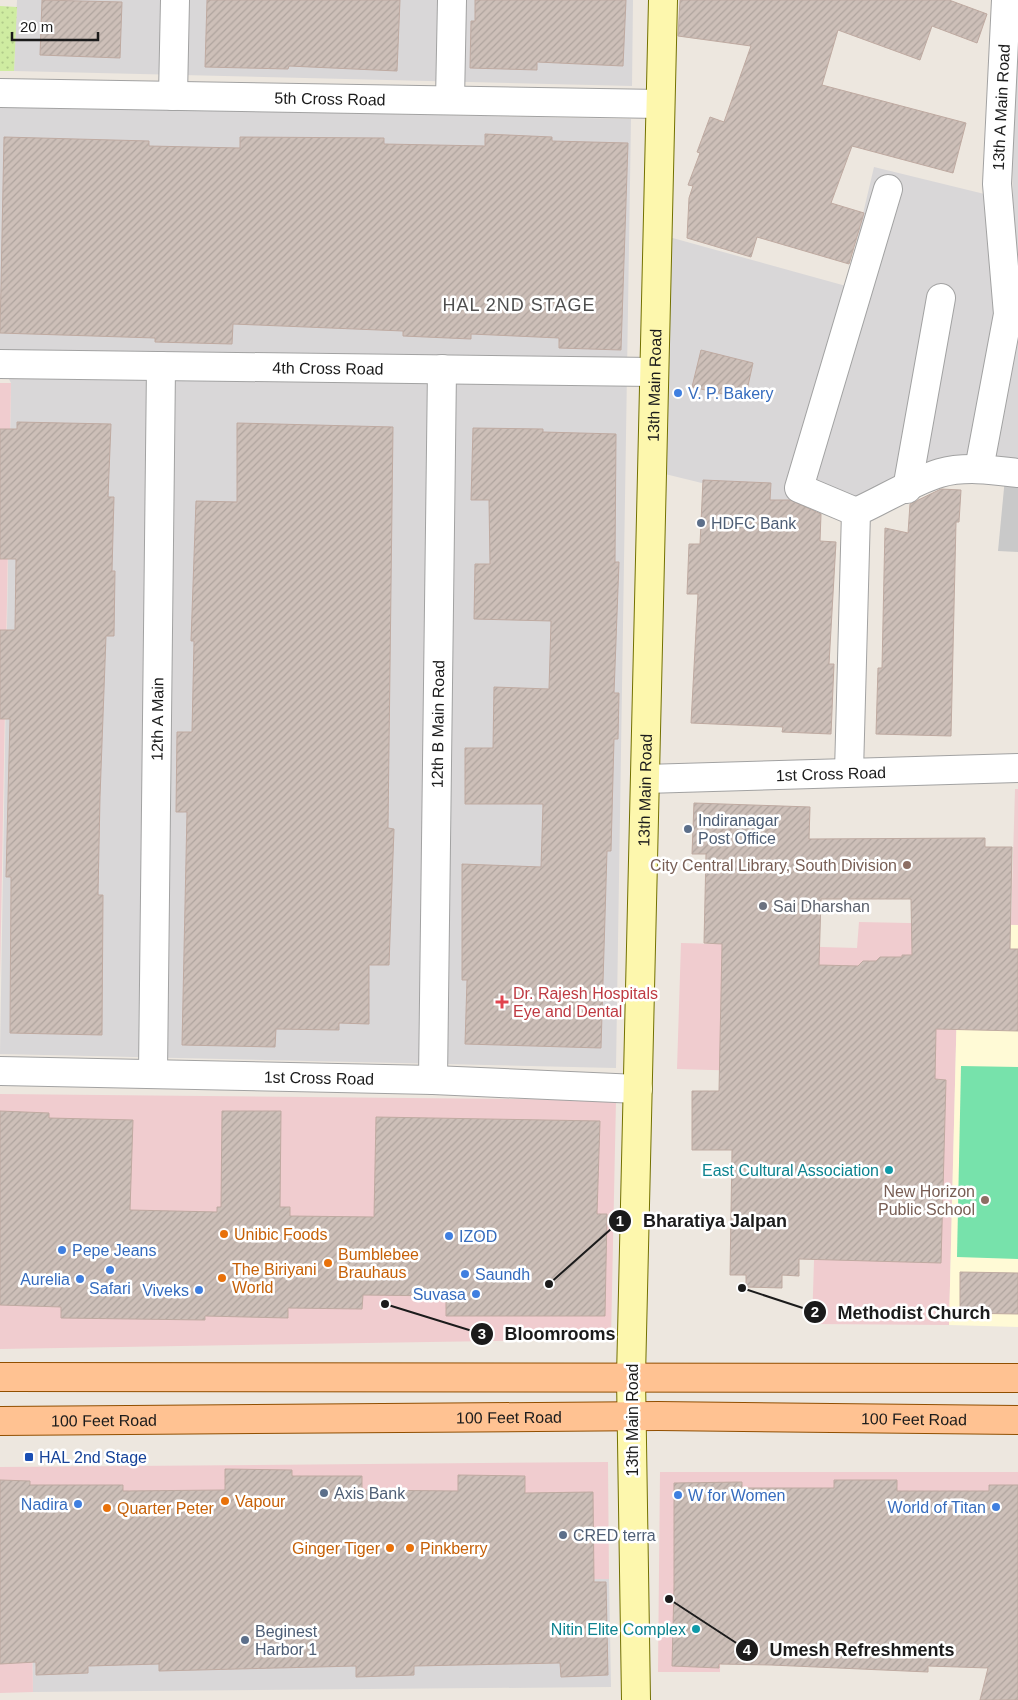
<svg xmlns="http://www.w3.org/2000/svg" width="1018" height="1700" font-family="Arial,sans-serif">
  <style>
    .residential { fill: #d9d7d8 }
    .commercial { fill: #f0cccf }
    .education { fill: #fffad6 }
    .religious { fill: #c9c9c9 }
    .grass { fill: url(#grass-dots) }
    .pitch { fill: #77e2ab }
    .building { fill: url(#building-hatch); stroke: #bfaaa1; fill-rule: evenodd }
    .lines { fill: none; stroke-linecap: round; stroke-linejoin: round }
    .street-casing { stroke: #a2a2a2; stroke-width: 30 }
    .secondary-casing { stroke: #737100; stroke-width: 30 }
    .primary-casing { stroke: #914f00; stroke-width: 30 }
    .street { stroke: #fff; stroke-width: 28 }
    .secondary { stroke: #fdf7ad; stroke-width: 28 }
    .primary { stroke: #ffc292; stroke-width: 28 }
    .shop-dot { fill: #3f7fe0; stroke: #fff; stroke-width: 2 }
    .service-dot { fill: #5c6f8a; stroke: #fff; stroke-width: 2 }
    .education-dot { fill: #8d6e63; stroke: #fff; stroke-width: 2 }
    .worship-dot { fill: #6b7280; stroke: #fff; stroke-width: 2 }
    .health-dot { fill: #e0444e; stroke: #fff; stroke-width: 2 }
    .culture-dot { fill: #0f9aa8; stroke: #fff; stroke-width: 2 }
    .food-dot { fill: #e8710a; stroke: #fff; stroke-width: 2 }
    .transit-dot { fill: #1a4fb4; stroke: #fff; stroke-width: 2 }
    .labels { text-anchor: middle; stroke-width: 5; stroke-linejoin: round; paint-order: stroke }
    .street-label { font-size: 16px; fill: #1b1b1b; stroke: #fff }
    .shop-label { font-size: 16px; fill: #366cbe; stroke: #fff; text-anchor: start }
    .service-label { font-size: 16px; fill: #4e5e75; stroke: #fff; text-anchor: start }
    .education-label { font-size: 16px; fill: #785e54; stroke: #fff; text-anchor: end }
    .worship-label { font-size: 16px; fill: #5b616d; stroke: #fff; text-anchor: start }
    .health-label { font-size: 16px; fill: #be3a42; stroke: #fff; text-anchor: start }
    .culture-label { font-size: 16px; fill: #0d838f; stroke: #fff; text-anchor: end }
    .food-label { font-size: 16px; fill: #c56008; stroke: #fff; text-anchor: start }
    .transit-label { font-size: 16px; fill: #164399; stroke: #fff; text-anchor: start }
    .neighbourhood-label { font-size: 18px; letter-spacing: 1px; fill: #4e4e4e; stroke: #fff }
    .leader { fill: none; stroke: #1b1b1b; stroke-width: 2 }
    .callout-dot { fill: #1b1b1b; stroke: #fff; stroke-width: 2 }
    .mark-label { font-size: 15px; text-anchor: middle; font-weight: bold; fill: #fff }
    .callout-label { font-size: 18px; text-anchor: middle; font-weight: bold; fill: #1b1b1b; stroke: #fff; stroke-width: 5; stroke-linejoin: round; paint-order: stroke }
  </style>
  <defs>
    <pattern id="grass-dots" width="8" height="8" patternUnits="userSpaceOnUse" patternTransform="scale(1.25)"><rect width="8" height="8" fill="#cfeca1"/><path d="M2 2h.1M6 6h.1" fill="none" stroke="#b1ca8a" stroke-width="1.8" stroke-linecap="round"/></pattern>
    <pattern id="building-hatch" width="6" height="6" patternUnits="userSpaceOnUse" patternTransform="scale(1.25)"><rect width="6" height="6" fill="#cdbfb8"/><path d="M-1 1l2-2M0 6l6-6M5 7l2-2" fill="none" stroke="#afa49e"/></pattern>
  </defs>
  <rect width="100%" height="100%" fill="#ede7df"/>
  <!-- residential -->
  <path class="residential" d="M17,0H633L632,86L14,71Z
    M1018,0V478H945L860,522L661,473L669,237L846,286L874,167L1013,201L1011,109Z
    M0,106L631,119L616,1068L0,1054L11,383L0,362Z
    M609,1579L611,1687L33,1692L31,1583Z"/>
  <!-- commercial -->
  <path class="commercial" d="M0,383H11L0,978Z
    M1015,789H1018V925H1011Z
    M859,922L959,924L949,1325L812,1324L820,1073L677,1069L681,943L857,948Z
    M0,1094L616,1100L611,1339L0,1349Z
    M608,1462L609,1579L31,1583L33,1692L0,1693V1467Z
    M660,1472H1018V1592L721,1589L720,1672H658Z"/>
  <!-- education -->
  <path class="education" d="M959,924L1018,925V1327L949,1325Z"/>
  <!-- religious -->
  <path class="religious" d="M1005,478L1018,479V552L998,551Z"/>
  <!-- grass -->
  <path class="grass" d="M0,6L17,7L14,71H0Z"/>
  <!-- pitch -->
  <path class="pitch" d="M961,1066L1018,1067V1259L957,1257Z"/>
  <!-- building -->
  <path class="building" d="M42,0L122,2L120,58L40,55Z
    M207,0H400L397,71L289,66L288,69L205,67Z
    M475,0H626L623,66L537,62V70L470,68L471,21H475Z
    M680,0H949L987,14L977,43L932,26L920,60L838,30L822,85L966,123L953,173L852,146L831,203L864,213L849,264L757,237L751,257L687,238L689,198L693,186L688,185L700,153L697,152L710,117L724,122L751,46L678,36Z
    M485,134L552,137V141L628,143L621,350L559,348V338L471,334V339L403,336V331L233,324L232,344L155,342V338L0,333L4,137L149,141V146L240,148V137L384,138V144L485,146Z
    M701,350L753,363L745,399L692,387Z
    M17,422L111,424L108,497H114L112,571H115L114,636H106L100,797L98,895H103L102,1035L10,1033L11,877H6L10,719H0V630H15L16,559H0V429H17Z
    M237,423L393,427L388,828L394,829L389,965H369V1024L339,1023V1030L276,1029L275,1047L182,1045L187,812H176L177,732H192L194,641H191L196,501L237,502Z
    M473,428L543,429V432L616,434L615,562H619L614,693H619L618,739H614L611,851H607L601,1048L465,1044L467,980H462V864L541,867L543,804H465V748H493L494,687L549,689L551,621L474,619L475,564H490L489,500H471Z
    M703,480L771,483L770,500H790L821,514L820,541L836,542L829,664H834L831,734L782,732L783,727L691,723L698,594H687L689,544H700Z
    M941,489L961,490L959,522H956L951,736L876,734L878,668H882L885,528L908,533L910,504Z
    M694,803L810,807L809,839L985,838V847H1012L1010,949H1018V1031L936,1029L935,1079L946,1080L941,1263L799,1259V1276L782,1275V1288L746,1287V1275H730L732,1150H692V1091H719L722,944L704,943L706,854H692ZM821,899H911L912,955H902V957H880L876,961H863L858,966L819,965Z
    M0,1111L49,1113V1118L133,1120L130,1210L217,1212V1207H221L222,1111H281L280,1207H290V1216L374,1217L376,1117L600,1121L597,1214H607L605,1316H446V1296L363,1295L362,1309L288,1308V1318L205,1316V1320L61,1318V1307L0,1305Z
    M960,1272L1018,1273V1314L960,1313Z
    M225,1469L292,1470V1476H362V1490L458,1491V1475L525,1476V1493L593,1492L594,1582H606L608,1675L561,1677L560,1663L414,1666V1675L356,1677V1666L159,1671V1664L88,1666V1673L36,1675V1662L0,1664V1480L30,1481V1485H123V1491L225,1490Z
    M834,1480H897V1491H989V1485H1018V1700H980L988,1668L928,1666V1672L771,1665L719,1664V1668L672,1666L674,1587V1483L742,1482V1488H834Z"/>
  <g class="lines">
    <!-- street casing -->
    <g class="street-casing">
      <g id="street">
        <path id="s1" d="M0,93L660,104"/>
        <path d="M173,96L175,0"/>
        <path d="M450,100L452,0"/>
        <path id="s2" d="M0,364L654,372"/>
        <path id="s3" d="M979,469L1008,314L997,184L1006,0"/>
        <path d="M907,489L941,298"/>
        <path d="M856,512L799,488L888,189"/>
        <path d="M849,772L856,512C881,501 915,480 940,473C965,466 993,470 1018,473"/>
        <path id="s4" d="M645,779L1018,768"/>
        <path id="s5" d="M0,1071L433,1080L638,1089"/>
        <path id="s6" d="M153,1073L161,366"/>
        <path id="s7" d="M433,1080L442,369"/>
      </g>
    </g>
    <!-- secondary casing -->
    <g class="secondary-casing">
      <g id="secondary">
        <path id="s8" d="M636,1700L631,1377L663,0"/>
      </g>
    </g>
    <!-- primary casing -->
    <g class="primary-casing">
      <g id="primary">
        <path d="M0,1377L1018,1378"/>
        <path id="s9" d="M0,1421L658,1416L1018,1420"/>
      </g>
    </g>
    <!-- street -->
    <use href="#street" class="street"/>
    <!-- secondary -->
    <use href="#secondary" class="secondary"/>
    <!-- primary -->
    <use href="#primary" class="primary"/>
  </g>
  <!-- markers -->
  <g class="shop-dot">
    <circle cx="678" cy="393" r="5"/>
    <circle cx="449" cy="1236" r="5"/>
    <circle cx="62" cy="1250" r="5"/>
    <circle cx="110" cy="1270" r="5"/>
    <circle cx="465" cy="1274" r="5"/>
    <circle cx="80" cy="1279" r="5"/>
    <circle cx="199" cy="1290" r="5"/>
    <circle cx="476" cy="1294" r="5"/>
    <circle cx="678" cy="1495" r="5"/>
    <circle cx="78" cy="1504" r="5"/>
    <circle cx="996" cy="1507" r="5"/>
  </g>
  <g class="service-dot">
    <circle cx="701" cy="523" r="5"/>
    <circle cx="688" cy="829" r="5"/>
    <circle cx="324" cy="1493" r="5"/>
    <circle cx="563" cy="1535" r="5"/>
    <circle cx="245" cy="1640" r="5"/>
  </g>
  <g class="education-dot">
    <circle cx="907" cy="865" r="5"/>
    <circle cx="985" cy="1200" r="5"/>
  </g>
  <circle class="worship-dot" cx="763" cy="906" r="5"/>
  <path class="health-dot" d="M499.5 994.5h5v5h5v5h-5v5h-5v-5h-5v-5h5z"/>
  <g class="culture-dot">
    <circle cx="889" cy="1170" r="5"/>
    <circle cx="696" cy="1629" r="5"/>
  </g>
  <g class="food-dot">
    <circle cx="224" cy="1234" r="5"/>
    <circle cx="328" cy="1263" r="5"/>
    <circle cx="222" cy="1278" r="5"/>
    <circle cx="225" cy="1501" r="5"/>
    <circle cx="107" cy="1508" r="5"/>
    <circle cx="390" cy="1548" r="5"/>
    <circle cx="410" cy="1548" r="5"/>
  </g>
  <rect class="transit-dot" x="24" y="1452" width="10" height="10" rx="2.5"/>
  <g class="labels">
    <!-- street labels -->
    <g class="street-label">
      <text dy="6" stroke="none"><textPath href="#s1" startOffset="330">5th Cross Road</textPath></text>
      <text dy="6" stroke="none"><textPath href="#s3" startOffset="365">13th A Main Road</textPath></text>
      <text dy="6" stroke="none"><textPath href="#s2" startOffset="328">4th Cross Road</textPath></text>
      <text dy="6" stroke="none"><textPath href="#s8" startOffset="1315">13th Main Road</textPath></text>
      <text dy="6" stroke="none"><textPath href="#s6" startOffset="354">12th A Main</textPath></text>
      <text dy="6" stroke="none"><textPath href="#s7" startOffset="356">12th B Main Road</textPath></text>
      <text dy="6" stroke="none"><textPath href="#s4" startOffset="186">1st Cross Road</textPath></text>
      <text dy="6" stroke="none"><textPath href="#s8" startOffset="910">13th Main Road</textPath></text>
      <text dy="6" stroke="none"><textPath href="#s5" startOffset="319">1st Cross Road</textPath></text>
      <text dy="6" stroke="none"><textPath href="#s9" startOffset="509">100 Feet Road</textPath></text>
      <text dy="6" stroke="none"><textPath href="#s9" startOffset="914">100 Feet Road</textPath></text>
      <text dy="6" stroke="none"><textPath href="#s9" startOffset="104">100 Feet Road</textPath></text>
      <text transform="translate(632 1420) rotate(-90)" y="6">13th Main Road</text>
    </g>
    <!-- shop labels -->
    <g class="shop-label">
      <text x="688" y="399">V. P. Bakery</text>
      <text x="459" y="1242">IZOD</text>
      <text x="72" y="1256">Pepe Jeans</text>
      <text x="475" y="1280">Saundh</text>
      <text x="70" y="1285" text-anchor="end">Aurelia</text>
      <text x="110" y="1294" text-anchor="middle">Safari</text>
      <text x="189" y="1296" text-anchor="end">Viveks</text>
      <text x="466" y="1300" text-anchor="end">Suvasa</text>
      <text x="688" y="1501">W for Women</text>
      <text x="68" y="1510" text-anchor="end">Nadira</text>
      <text x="986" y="1513" text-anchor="end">World of Titan</text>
    </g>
    <!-- service labels -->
    <g class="service-label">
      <text x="711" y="529">HDFC Bank</text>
      <text x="698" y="826">Indiranagar<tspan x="698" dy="18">Post Office</tspan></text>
      <text x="334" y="1499">Axis Bank</text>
      <text x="573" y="1541">CRED terra</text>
      <text x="255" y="1637">Beginest<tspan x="255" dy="18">Harbor 1</tspan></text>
    </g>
    <!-- education labels -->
    <g class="education-label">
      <text x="897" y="871">City Central Library, South Division</text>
      <text x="975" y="1197">New Horizon<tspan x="975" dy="18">Public School</tspan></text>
    </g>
    <!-- worship labels -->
    <g class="worship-label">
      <text x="773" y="912">Sai Dharshan</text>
    </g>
    <!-- health labels -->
    <g class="health-label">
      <text x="513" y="999">Dr. Rajesh Hospitals<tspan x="513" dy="18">Eye and Dental</tspan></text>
    </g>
    <!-- culture labels -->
    <g class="culture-label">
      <text x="879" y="1176">East Cultural Association</text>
      <text x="686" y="1635">Nitin Elite Complex</text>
    </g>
    <!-- food labels -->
    <g class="food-label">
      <text x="234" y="1240">Unibic Foods</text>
      <text x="338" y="1260">Bumblebee<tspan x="338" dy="18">Brauhaus</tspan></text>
      <text x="232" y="1275">The Biriyani<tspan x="232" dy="18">World</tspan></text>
      <text x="235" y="1507">Vapour</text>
      <text x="117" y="1514">Quarter Peter</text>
      <text x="380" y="1554" text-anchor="end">Ginger Tiger</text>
      <text x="420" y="1554">Pinkberry</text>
    </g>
    <!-- transit labels -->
    <g class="transit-label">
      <text x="39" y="1463">HAL 2nd Stage</text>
    </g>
    <!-- neighbourhood labels -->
    <g class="neighbourhood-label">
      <text x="519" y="311">HAL 2ND STAGE</text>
    </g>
  </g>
  <!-- callouts -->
  <path class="leader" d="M549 1284L620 1221M742 1288L815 1312M385 1304L482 1334M669 1599L747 1650"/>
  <g class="callout-dot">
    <circle cx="549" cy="1284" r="5"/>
    <circle cx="742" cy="1288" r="5"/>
    <circle cx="385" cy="1304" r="5"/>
    <circle cx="669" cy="1599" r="5"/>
    <circle cx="620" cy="1221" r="12"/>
    <circle cx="815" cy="1312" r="12"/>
    <circle cx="482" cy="1334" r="12"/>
    <circle cx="747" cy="1650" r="12"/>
  </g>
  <g class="mark-label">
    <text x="620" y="1226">1</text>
    <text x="815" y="1317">2</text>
    <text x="482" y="1339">3</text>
    <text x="747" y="1655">4</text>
  </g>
  <g class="callout-label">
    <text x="715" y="1227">Bharatiya Jalpan</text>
    <text x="914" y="1319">Methodist Church</text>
    <text x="560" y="1340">Bloomrooms</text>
    <text x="862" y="1656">Umesh Refreshments</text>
  </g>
  <!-- scale -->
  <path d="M12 32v8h86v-8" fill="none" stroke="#1b1b1b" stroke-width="2.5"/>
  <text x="20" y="32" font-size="15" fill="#1b1b1b" stroke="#ffffff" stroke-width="4" paint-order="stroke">20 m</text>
</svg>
